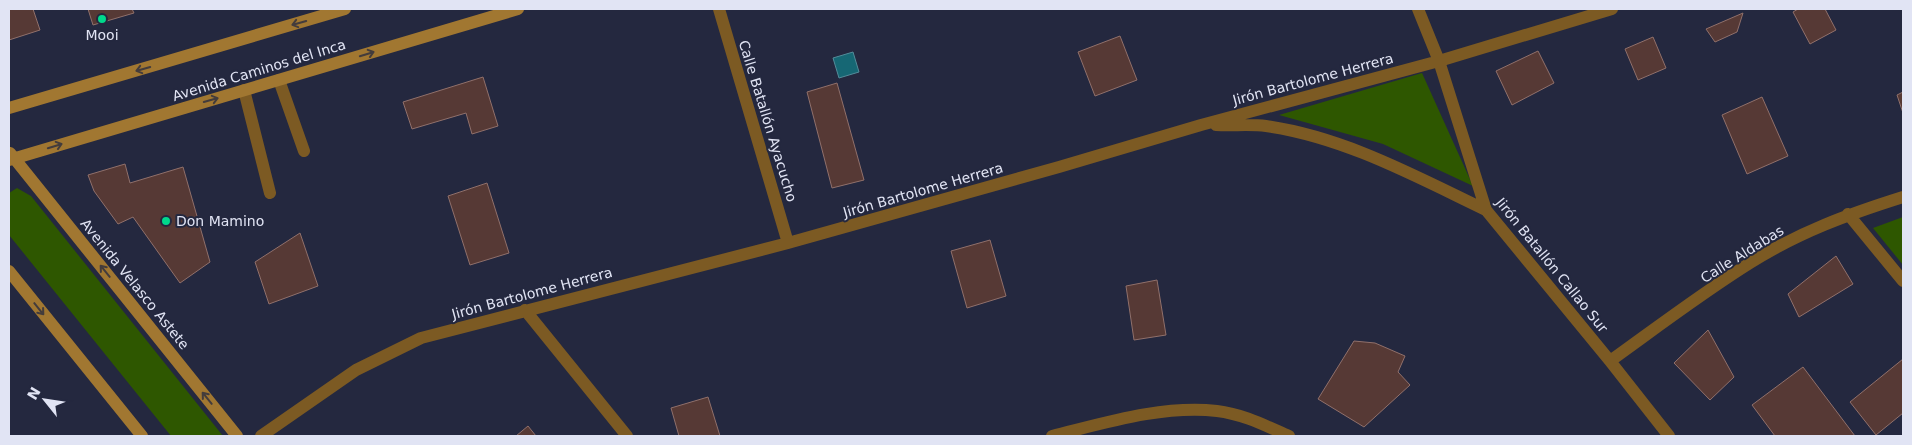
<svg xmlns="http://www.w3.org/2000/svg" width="1912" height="445" font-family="'DejaVu Sans',sans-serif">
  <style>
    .green { fill: #2e5700 }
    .water { fill: #166774; stroke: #538c9a }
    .building { fill: #563935; stroke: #90706b }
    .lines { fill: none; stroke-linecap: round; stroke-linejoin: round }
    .service { stroke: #7c5a23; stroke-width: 12 }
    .minor { stroke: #7c5a23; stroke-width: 12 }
    .secondary { stroke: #a17731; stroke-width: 12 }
    .oneway { stroke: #433c3c }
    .poi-dot { fill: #00d98c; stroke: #24283f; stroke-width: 2 }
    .labels { text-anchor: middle; stroke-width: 4; stroke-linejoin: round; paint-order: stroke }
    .poi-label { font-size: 14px; fill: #e1e4f4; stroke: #24283f }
    .street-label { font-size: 14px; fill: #e1e4f4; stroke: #24283f }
  </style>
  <rect width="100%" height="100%" fill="#24283f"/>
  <!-- green -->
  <path class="green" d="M1422,73L1473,186L1383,144L1279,115Z
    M17,188L31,196L223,436H171L9,235V193Z
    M1903,217V265L1873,228Z"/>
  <!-- water -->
  <path class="water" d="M853,52L859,72L839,78L833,58Z"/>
  <!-- building -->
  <path class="building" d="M9,9H33L40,30L9,40Z
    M88,9H132L134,13L93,25Z
    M1798,9H1825L1836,30L1810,44L1793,12Z
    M1743,13L1737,32L1715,42L1706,29Z
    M1120,36L1137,80L1095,96L1078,52Z
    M1653,37L1666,68L1638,80L1625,49Z
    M1538,51L1554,83L1512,105L1496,71Z
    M483,77L498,126L472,134L466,113L412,129L403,102Z
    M837,83L864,180L832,188L807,92Z
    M1903,92V113L1897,95Z
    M1762,97L1788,156L1747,174L1722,115Z
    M125,164L130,183L183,167L210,262L180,283L133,217L118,224L94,191L88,175Z
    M487,183L509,253L470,265L448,196Z
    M300,233L318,286L269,304L255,262Z
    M990,240L1006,296L967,308L951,251Z
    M1836,256L1853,284L1799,317L1788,294Z
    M1157,280L1166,335L1134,340L1126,286Z
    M1708,330L1734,377L1710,400L1674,363Z
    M1354,341L1375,343L1405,356L1398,372L1410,385L1364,427L1318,399Z
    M1903,359V413L1876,435L1850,402Z
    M1803,367L1855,436H1775L1752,405Z
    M708,397L720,436H679L671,408Z
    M528,426L536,436H516Z"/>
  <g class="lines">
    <!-- service -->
    <path class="service" d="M279,80L304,151
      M244,90L270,193"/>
    <!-- minor -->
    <path class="minor" d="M719,9L788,243
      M1418,9L1439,61L1486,210L1610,361L1669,436
      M1216,125C1232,126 1250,124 1266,126C1344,137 1415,176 1486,210
      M1848,214L1903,281
      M525,310L627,436
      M1610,361C1656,328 1702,293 1750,263C1799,232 1849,214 1903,197
      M261,436L356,370L421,338L788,243L1059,167L1201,125L1439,61L1612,9
      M1052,436C1105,423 1162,405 1217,411C1243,414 1266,426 1289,436"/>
    <!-- secondary -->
    <path class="secondary" d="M9,108L345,9
      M10,153L237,436
      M9,160L518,9
      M9,271L142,436"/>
  </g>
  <!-- one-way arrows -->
  <defs><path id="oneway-shaft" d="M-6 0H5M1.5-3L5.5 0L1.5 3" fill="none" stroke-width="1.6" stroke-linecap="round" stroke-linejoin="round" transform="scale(1.25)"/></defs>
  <g class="oneway">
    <use href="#oneway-shaft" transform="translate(299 23) rotate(164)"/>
    <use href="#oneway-shaft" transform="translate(367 54) rotate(-17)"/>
    <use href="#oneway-shaft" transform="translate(143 69) rotate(164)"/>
    <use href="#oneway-shaft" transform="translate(211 100) rotate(-16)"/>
    <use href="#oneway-shaft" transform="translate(55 146) rotate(-17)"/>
    <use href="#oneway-shaft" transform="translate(105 271) rotate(-129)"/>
    <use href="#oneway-shaft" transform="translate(39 309) rotate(51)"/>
    <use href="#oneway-shaft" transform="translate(207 398) rotate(-129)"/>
  </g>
  <!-- markers -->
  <g class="poi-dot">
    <circle cx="102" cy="19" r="5"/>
    <circle cx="166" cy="221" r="5"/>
  </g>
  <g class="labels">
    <!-- poi labels -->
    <g class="poi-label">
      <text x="102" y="40">Mooi</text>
      <text x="176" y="226" text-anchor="start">Don Mamino</text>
    </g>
    <!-- street labels -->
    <g class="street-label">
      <text transform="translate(259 70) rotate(-17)" y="5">Avenida Caminos del Inca</text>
      <text transform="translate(1313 79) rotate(-15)" y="5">Jirón Bartolome Herrera</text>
      <text transform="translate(768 121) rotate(73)" y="5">Calle Batallón Ayacucho</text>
      <text transform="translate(923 190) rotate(-16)" y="5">Jirón Bartolome Herrera</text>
      <text transform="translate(1742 254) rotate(-32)" y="5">Calle Aldabas</text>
      <text transform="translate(1552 265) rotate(51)" y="5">Jirón Batallón Callao Sur</text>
      <text transform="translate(135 284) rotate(51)" y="5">Avenida Velasco Astete</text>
      <text transform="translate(532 293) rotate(-15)" y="5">Jirón Bartolome Herrera</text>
    </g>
  </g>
  <!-- border -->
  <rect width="1912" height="445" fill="none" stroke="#e1e4f4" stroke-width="20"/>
  <!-- north arrow -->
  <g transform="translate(45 400) rotate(300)" stroke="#24283f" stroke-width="4" paint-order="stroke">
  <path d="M0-4L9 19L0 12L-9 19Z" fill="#e1e4f4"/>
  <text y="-8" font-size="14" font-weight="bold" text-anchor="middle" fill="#e1e4f4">N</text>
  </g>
</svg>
